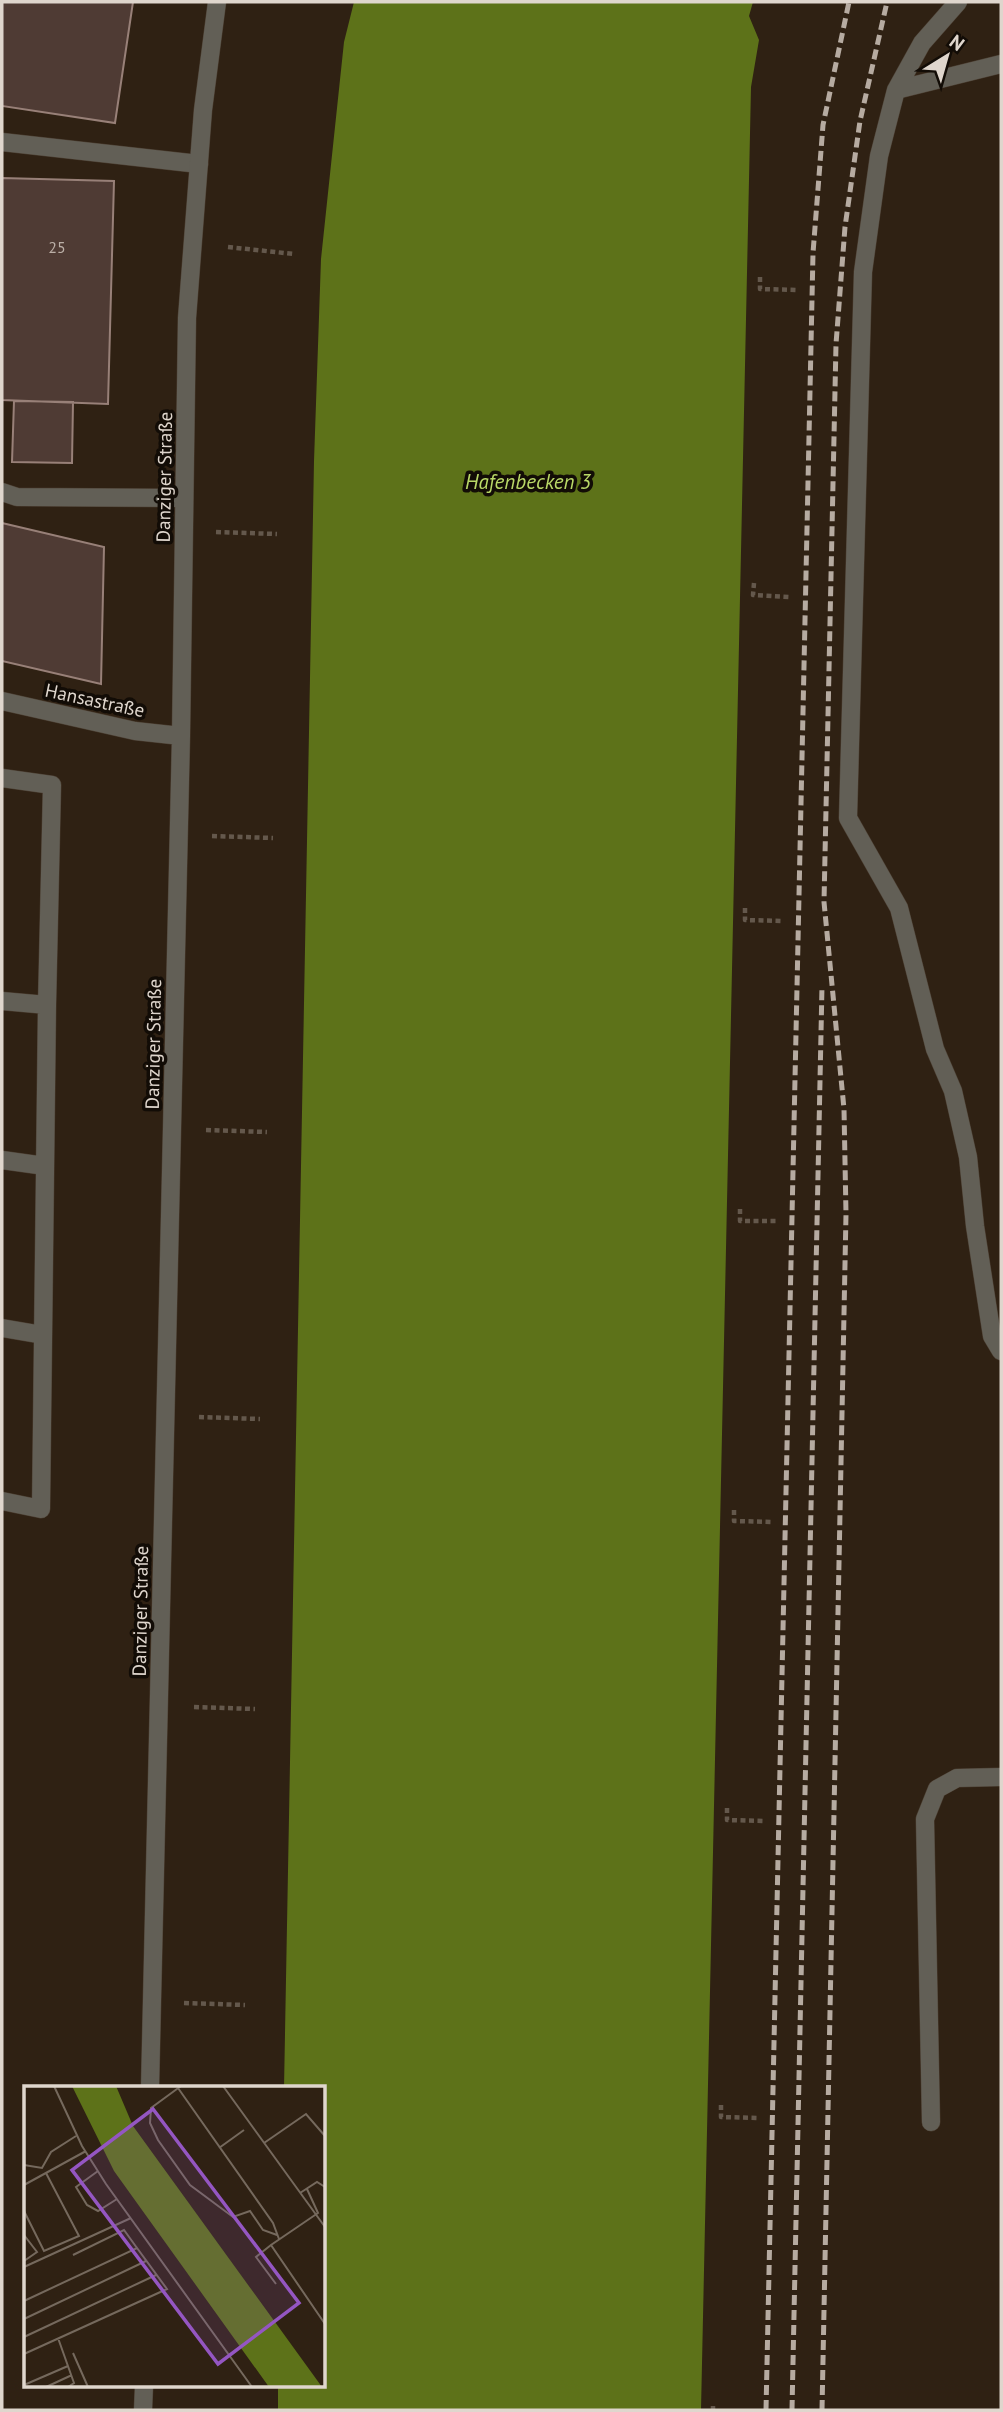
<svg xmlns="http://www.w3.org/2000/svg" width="1003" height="2412" font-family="'PT Sans',sans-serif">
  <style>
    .water { fill: #5d7219 }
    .building { fill: #4f3b34; stroke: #988078; stroke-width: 2 }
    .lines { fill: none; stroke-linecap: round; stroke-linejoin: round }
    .service-casing { stroke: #4b3e31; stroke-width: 19 }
    .minor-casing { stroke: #4b3e31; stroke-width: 19 }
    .path { stroke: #64584c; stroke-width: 4.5; stroke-dasharray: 5 3.5; stroke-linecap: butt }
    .service { stroke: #625f56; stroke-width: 18 }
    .minor { stroke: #625f56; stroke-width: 18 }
    .rail { stroke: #b6aba1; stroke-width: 5; stroke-dasharray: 10 5; stroke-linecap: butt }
    .labels { text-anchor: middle; stroke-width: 7; stroke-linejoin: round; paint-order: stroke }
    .number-label { font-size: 16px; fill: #bbafa7 }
    .street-label { font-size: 19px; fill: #dfd6cd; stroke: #120c06 }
    .water-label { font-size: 21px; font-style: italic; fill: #b9d867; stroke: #120c06 }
    .inset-road { fill: none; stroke: #75695d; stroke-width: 2 }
    .view { fill: #9456c2; fill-opacity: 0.15; stroke: #9456c2; stroke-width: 3.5 }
    .inset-edge { fill: none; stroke: #dfd6cd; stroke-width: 3.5 }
  </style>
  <rect width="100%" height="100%" fill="#2f2113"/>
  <!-- water -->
  <path class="water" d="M354,2H753L749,16L759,40L751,87L701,2410H278V2386H324V2088H284L314,461L321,259L344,42Z"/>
  <!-- building -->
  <path class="building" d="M2,2H133L115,123L2,106Z
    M2,178L114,181L108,404L2,400Z
    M14,401L73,402L72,463L12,462Z
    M2,523L104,547L101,684L2,661Z"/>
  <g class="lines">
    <!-- service casing -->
    <g class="service-casing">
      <path id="service" d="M958,2L922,43L896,90L879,156L863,272L848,818L899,908L935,1049L953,1091L968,1157L975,1226L992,1336L1001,1351
        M896,90L1001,64
        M2,142L199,164
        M2,492L17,497L184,498
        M2,778L52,785L47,1005
        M2,1001L47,1005L41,1509L2,1501
        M2,1160L45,1166
        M2,1328L43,1335
        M931,2122L925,1819L937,1789L957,1778L1001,1777"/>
    </g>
    <!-- minor casing -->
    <g class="minor-casing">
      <path id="minor" d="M2,701L135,731L181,736
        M150,2088L181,736L187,318L203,110L217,2
        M143,2410L144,2386"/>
    </g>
    <!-- path -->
    <path class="path" d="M228,247L294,254
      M760,277V289L798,290
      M216,532L277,534
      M754,583L753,595L790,597
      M212,836L273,838
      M745,908V920L783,921
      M206,1130L267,1132
      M740,1209V1221H778
      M199,1417L260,1419
      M734,1510V1521L773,1522
      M194,1707L255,1709
      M727,1808V1820L765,1821
      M184,2003L245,2005
      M721,2105V2117L759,2118
      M713,2406V2410"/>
    <!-- service -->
    <use href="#service" class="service"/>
    <!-- minor -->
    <use href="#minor" class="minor"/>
    <!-- rail -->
    <path class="rail" d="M766,2410L813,253L823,125L849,2
      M792,2410L822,986
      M822,2410L846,1214L844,1109L824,902L836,344L845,227L860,121L887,2"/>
  </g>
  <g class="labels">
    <!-- number labels -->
    <g class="number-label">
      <text x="57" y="253">25</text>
    </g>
    <!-- street labels -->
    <g class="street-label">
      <text transform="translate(164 477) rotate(-89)" y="7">Danziger Straße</text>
      <text transform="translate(95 700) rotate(12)" y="7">Hansastraße</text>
      <text transform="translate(153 1044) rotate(-89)" y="7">Danziger Straße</text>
      <text transform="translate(140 1611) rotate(-89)" y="7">Danziger Straße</text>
    </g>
    <!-- water labels -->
    <g class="water-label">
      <text x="528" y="489">Hafenbecken 3</text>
    </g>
  </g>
  <!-- overview -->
  <g transform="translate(24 2086)">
    <rect width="301" height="301" fill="#2f2113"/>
    <path d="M48,0H92L109,40L298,301H245L90,85Z" fill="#5d7219"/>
    <path class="inset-road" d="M30,0L58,60L82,98L228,301M157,0L127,22L126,37L134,54L166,99L209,131L226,125L239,144L253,149M199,0L301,141M154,2L249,137L255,153M240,57L282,28L301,50M195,62L220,44M0,79L18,82L27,66L52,50M74,85L52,101L63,119L74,125L93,113M0,99L62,65M283,103L294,127L247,159L301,238M276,107L293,96L301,101M0,125L20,165L55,150L22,87M0,149L13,166L0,175M247,159L232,171L252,198M49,169L100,144L113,162M0,181L107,132M0,215L113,162L143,203L0,268M0,233L122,175M0,251L132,189M34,252L50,297L44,301M49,267L64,301M0,299L44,280M22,301L48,289"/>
    <path class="view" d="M129,23L275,217L194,278L48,84Z"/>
    <rect width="301" height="301" class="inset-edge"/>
  </g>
  <!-- border -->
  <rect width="1003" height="2412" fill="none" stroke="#dfd6cd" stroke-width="7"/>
  <!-- north arrow -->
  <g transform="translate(947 56) rotate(37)" stroke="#120c06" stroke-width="5" paint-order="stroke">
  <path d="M0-5L12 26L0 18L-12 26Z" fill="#dfd6cd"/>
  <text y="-10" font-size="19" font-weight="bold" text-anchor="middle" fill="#dfd6cd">N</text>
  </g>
</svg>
